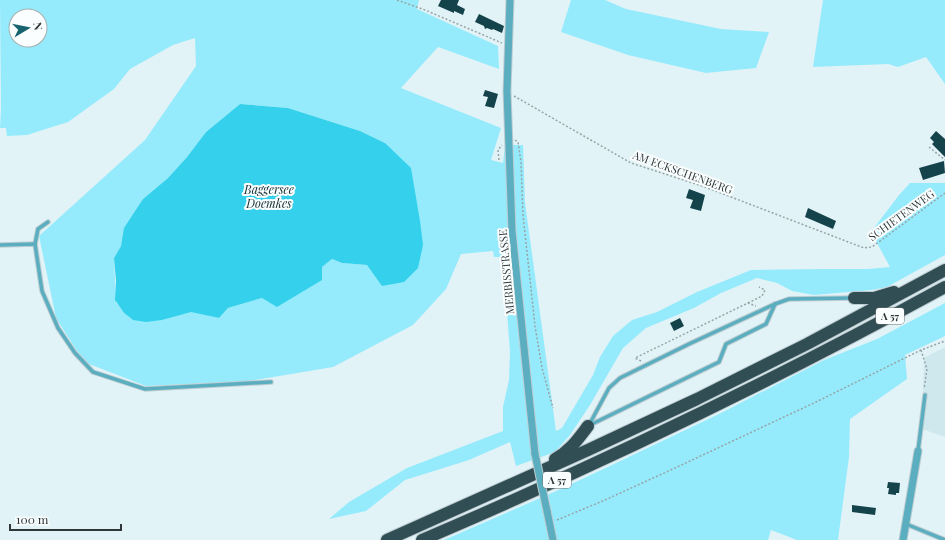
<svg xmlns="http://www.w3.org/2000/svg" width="945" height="540" viewBox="0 0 945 540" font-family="'Playfair Display',serif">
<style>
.built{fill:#cee8ee}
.green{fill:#95ebfc;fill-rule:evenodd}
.water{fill:#35d1ec}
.building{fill:#15434c}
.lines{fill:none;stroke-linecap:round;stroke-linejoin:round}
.service-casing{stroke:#becdd1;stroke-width:5.5}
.minor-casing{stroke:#becdd1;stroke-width:9}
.motorway-casing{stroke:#becdd1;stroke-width:14}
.path{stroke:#97a4a6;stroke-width:1.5;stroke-dasharray:2 2;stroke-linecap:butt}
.service{stroke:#5baebf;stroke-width:3.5}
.minor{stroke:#5baebf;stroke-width:7}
.motorway{stroke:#304e54;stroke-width:12}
.minor-bridge-casing{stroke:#becdd1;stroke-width:9;stroke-linecap:butt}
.minor-bridge{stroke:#5baebf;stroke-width:7}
.labels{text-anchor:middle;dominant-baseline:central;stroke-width:4;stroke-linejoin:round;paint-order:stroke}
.shield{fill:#fafefe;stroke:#6d7373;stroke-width:1}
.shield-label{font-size:10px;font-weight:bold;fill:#303738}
.street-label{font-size:11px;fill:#303738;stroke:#fafefe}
.water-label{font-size:12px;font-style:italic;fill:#162e33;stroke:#fafefe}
</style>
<rect width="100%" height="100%" fill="#e2f3f7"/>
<path class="built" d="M945,347V437L922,429L924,358Z"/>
<g class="green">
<path d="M0,0H419L417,9L498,46L499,69L438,47L401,88L501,128L491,160L503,163L505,145H523L525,202L556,431L562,428L593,375L600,357L613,336L632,320L657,312L697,292L751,270L827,269H868L890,267L871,232L899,195L910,183H945V255L887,287L872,290L814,295L792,291L777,283L757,278L721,293L694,308L646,328L623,348L590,405L570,435L555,452L516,466L510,442L469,460L405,480L366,511L329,519L349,502L407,468L503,431V407L509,380L510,352L507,312L508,299L503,257H494L493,251L461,254L446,289L413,325L333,367L249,381L146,386L89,364L77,351L56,318L39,236L145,140L196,66L195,38L173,45L130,69L114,89L68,122L27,135L7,136L6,128H0L1,108ZM16,16H40V40H16ZM240,104L288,108L360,131L385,143L367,265L342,263L332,259L322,267L262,298L228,308L219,318L191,311L162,320H133L124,313L116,302L114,258L121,246L143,199L168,178L187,157L206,132Z"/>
<path d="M571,0H605L626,9L721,29L769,32L756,68L706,73L628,55L561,32Z"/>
<path d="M823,0H945V84L926,57L898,67L888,64L813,67Z"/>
<path d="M945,303V336L905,355L907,379L850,419L849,457L838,540H797L771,530L768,540H444L563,488L616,463L721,413L824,360L877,339Z"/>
</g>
<path class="water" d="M240,104L288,108L360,131L385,143L411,168L420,221L423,245L418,268L404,282L382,286L367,265L342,263L332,259L322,267V280L277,307L262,298L228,308L219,318L191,312L162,320L146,322L133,320L124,313L115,300L116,281L114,258L121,246L124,228L143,199L168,178L187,157L206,132Z"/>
<g class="building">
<path d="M441,0H459L457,5L465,9L463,15L454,11V13L438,6Z"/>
<path d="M479,14L504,26L502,33L493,29L492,30L487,28L485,29L484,26L475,22Z"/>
<path d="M485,90L498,94L494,108L485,106L488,97L483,96Z"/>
<path d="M936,131L945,139V157L932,144L934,142L930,138Z"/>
<path d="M944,161L945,173L923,180L919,168Z"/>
<path d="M689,189L705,195L701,211L690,208L693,200L686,198Z"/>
<path d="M808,208L836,221L833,229L805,217Z"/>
<path d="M680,318L684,326L674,331L670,323Z"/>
<path d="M888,482L900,483L899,493H896V495L888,494L889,488H887Z"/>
<path d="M852,505L876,508L875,515L852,512Z"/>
</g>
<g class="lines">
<g class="service-casing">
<g id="service">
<path d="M35,244L38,229L48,222"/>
<path d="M0,245L35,244L42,291L58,328L75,353L93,372L145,389L271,382"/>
<path d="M589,425L609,388L620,378L689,344L775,304L789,299L852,298"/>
<path d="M590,425L719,362L726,344L766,324L775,304"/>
<path d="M918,451L925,395"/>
<path d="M906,524L945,540"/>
</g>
</g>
<g class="minor-casing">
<g id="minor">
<path d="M510,0L507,91L512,231L535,454"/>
<path d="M547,511L553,540"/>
<path d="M903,540L918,451"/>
</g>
</g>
<g class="motorway-casing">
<g id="motorway">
<path d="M854,298H874L894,292"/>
<path d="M555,459C570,451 578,439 588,426"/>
<path d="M387,540L588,450L697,399L807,344L945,270"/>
<path d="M422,540C600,464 775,380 945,287"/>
</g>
</g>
<g class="path">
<path d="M397,0L425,10L502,43"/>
<path d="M514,96L631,163L705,187L864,248L872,247L945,193"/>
<path d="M515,140L518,142L521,162L523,215L535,326L542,368L553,408"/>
<path d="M929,147L945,160"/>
<path d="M499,160L498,150L502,145"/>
<path d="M748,303L762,296L765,290L759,287"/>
<path d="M921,350L927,369L924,389"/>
<path d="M641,361L635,358L748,303L756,306"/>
<path d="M557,520L605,500L675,468L816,402L921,350L945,341"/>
</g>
<use href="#service" class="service"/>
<use href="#minor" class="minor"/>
<use href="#motorway" class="motorway"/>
<g class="minor-bridge-casing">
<path id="minor-bridge" d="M535,454L547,511"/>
</g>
<use href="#minor-bridge" class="minor-bridge"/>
</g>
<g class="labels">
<g class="shield">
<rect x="876" y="308" width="28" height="16" rx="3"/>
<rect x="543" y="472" width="28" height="16" rx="3"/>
</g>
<g class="shield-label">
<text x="890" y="316">A 57</text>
<text x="557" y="480">A 57</text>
</g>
<g class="street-label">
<text transform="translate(683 172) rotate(20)">AM ECKSCHENBERG</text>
<text transform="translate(901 215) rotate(-36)">SCHIETENWEG</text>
<text transform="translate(506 272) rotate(-95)">MERBISSTRASSE</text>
</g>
<g class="water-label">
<text x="269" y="189">Baggersee<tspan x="269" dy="14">Doemkes</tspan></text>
</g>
</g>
<g transform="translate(28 28) rotate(80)"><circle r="19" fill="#fafefe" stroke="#a9aeaf"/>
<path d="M0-3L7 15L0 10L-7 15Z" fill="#17626f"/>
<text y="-6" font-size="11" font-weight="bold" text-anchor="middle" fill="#303738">N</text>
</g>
<path d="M10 524v6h111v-6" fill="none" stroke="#303738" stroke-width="2"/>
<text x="16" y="524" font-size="12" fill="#303738" stroke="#fafefe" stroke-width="3" paint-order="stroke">100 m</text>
</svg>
